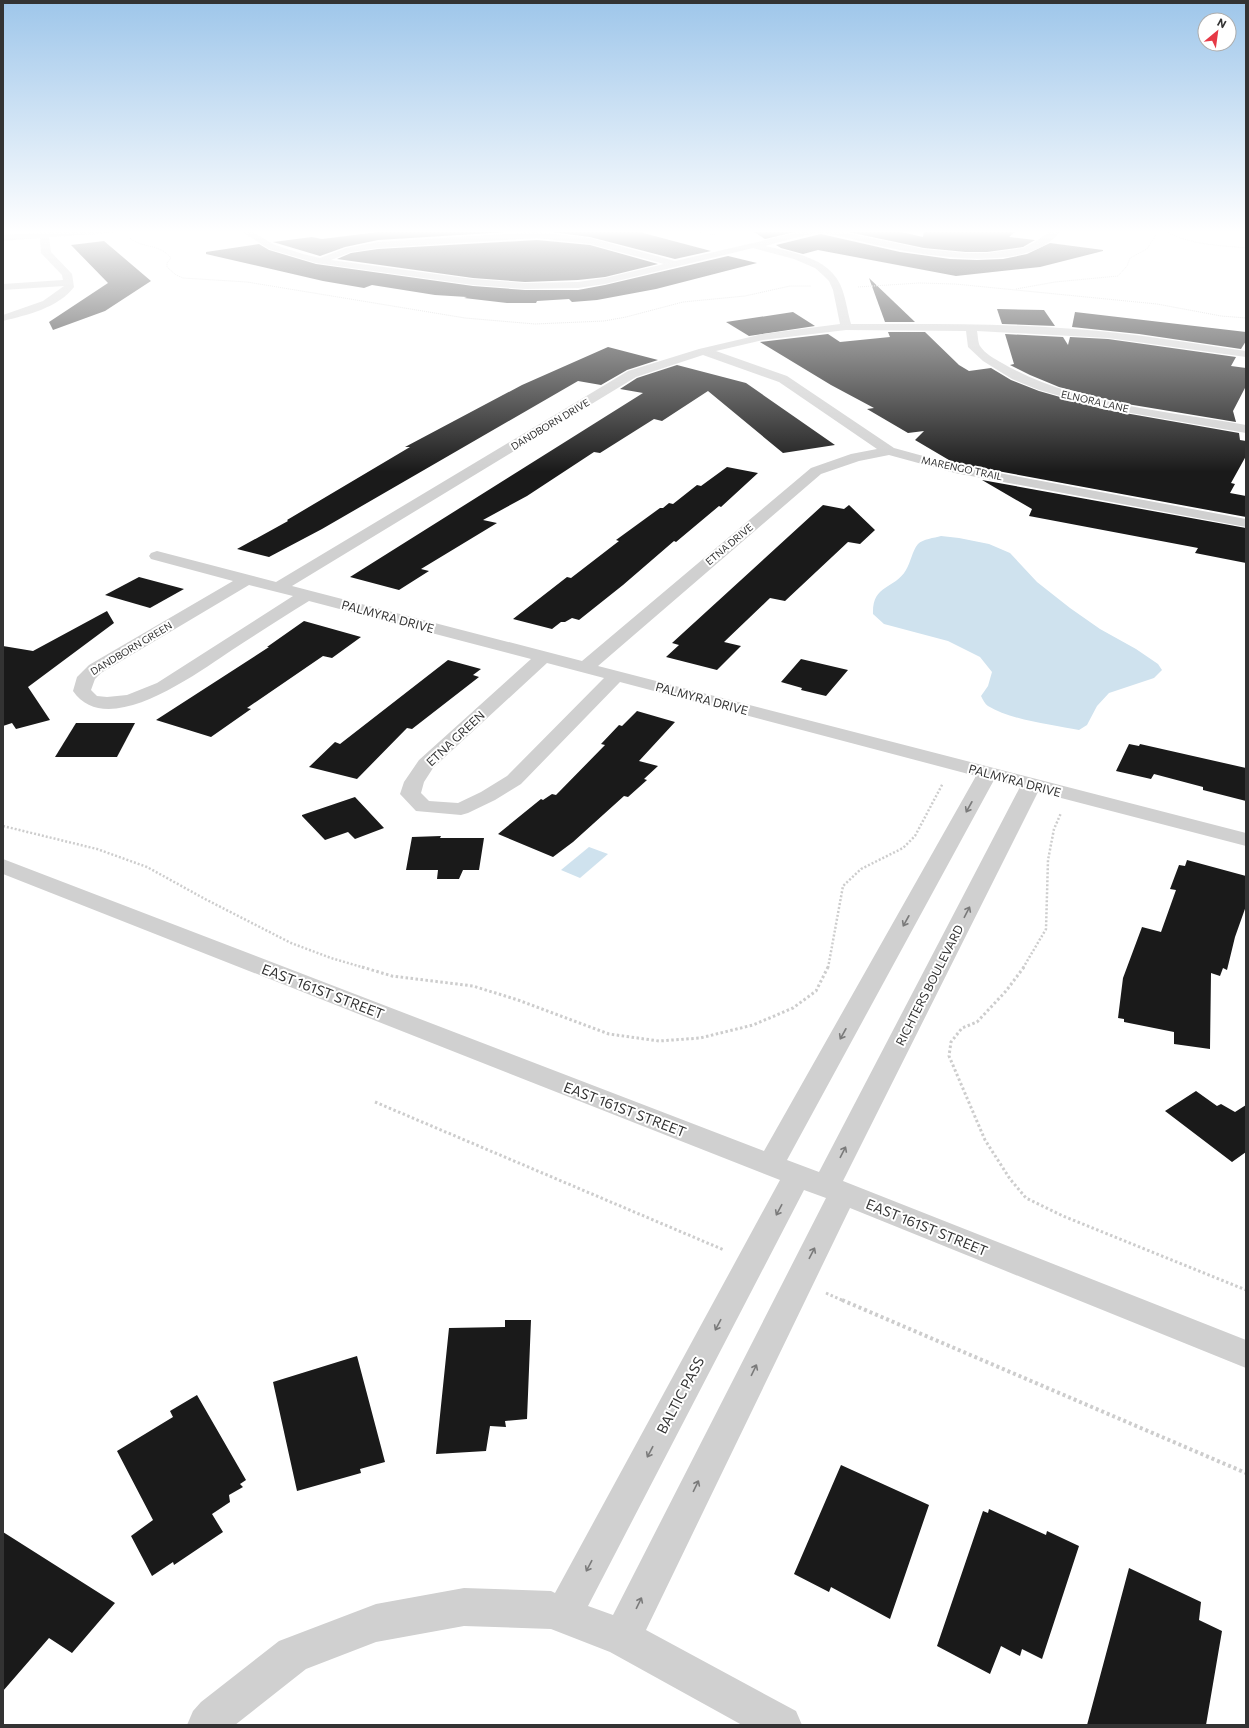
<svg xmlns="http://www.w3.org/2000/svg" width="1249" height="1728" viewBox="0 0 1249 1728" font-family="Commissioner,sans-serif">
<style>
.water{fill:#cfe2ee}
.building{fill:#1a1a1a}
.lines{fill:none;stroke-linecap:round;stroke-linejoin:round}
.path-far3{stroke:#cdcdcd;stroke-width:1;stroke-dasharray:1 1;stroke-linecap:butt}
.path-far2{stroke:#cdcdcd;stroke-width:2.5;stroke-dasharray:2 2;stroke-linecap:butt}
.path-far1{stroke:#cdcdcd;stroke-width:3;stroke-dasharray:2.5 2.5;stroke-linecap:butt}
.path{stroke:#cdcdcd;stroke-width:4;stroke-dasharray:3 3;stroke-linecap:butt}
.minor{fill:#d0d0d0;fill-rule:evenodd}
.oneway{stroke:#7a7a7a}
.labels{text-anchor:middle;dominant-baseline:central;stroke-width:4;stroke-linejoin:round;paint-order:stroke}
.far-street-label{font-size:10px;fill:#333;stroke:#fff}
.street-label{font-size:12px;fill:#333;stroke:#fff}
.near-street-label{font-size:14px;fill:#333;stroke:#fff}
</style>
<rect width="100%" height="100%" fill="#fff"/>
<g class="water">
<path d="M941,536L959,538L989,544L1010,553L1037,582L1070,608L1100,629L1136,649L1158,664L1162,670L1154,678L1109,693L1097,706L1087,725L1079,730C1053,725 1011,720 988,706C985,704 983,700 981,696L988,686L992,672L980,657L948,641L884,624L873,614C872,584 894,590 906,570C911,562 912,551 918,544C923,539 934,538 941,536Z"/>
<path d="M589,847L608,854L580,878L561,870Z"/>
</g>
<g class="building">
<path d="M411,230H632L711,251L675,259L590,237L537,230L378,240L345,247L320,256L273,242L312,237L322,239L379,232Z"/>
<path d="M751,230H803L765,239Z"/>
<path d="M839,230H892L923,237L924,230H1017L1009,237L1035,240L1023,247L987,252H966L924,248Z"/>
<path d="M821,234L900,252L950,259L977,260L1003,259L1027,254L1050,243L1103,250V251L1040,267L956,276L818,250L803,254L781,248L776,245Z"/>
<path d="M537,240L590,245L658,264L605,277L578,280L525,282L473,278L337,259L351,253L378,249Z"/>
<path d="M104,241L151,281L105,311L53,330L49,322L108,283L71,245Z"/>
<path d="M259,244L269,250L316,264L473,286L525,290H578L605,285L728,256L757,263L656,289L597,300L572,302L569,299L537,301L536,303H507L464,298L467,297L435,295L372,285L364,288L323,281L206,254V252Z"/>
<path d="M869,278L915,322H885Z"/>
<path d="M997,309L1044,310L1055,326L1002,324Z"/>
<path d="M793,312L815,326L749,336L726,322Z"/>
<path d="M1075,312L1246,332V341L1241,349L1139,334L1072,327Z"/>
<path d="M888,332H925L959,365L969,371L991,368L1011,380L1039,391L1102,409L1239,433L1240,440L1246,441V456L1231,483L1235,484L1230,493L1246,496V517L954,463L915,440L924,431L908,433L867,409L874,408L831,385L760,342L828,334L840,342L890,337Z"/>
<path d="M1005,334L1063,337L1068,345L1070,337L1108,339L1236,357L1231,366L1246,368V386L1233,411L1236,422L1121,403L1059,387L1030,375L1010,365L1014,364Z"/>
<path d="M608,347L658,360L627,370L601,385L578,381L322,529L269,557L237,549L288,521L287,520L410,447H405L522,385Z"/>
<path d="M677,365L746,383L835,445L783,453L708,391L662,421L654,419L600,453L594,452L527,496L483,520L497,523L421,569L429,571L399,590L350,577L643,393L620,389L637,378Z"/>
<path d="M727,467L758,473L721,507L719,506L676,542L674,541L623,585L579,620L572,618L565,622H561L552,629L513,619L567,577L571,578L619,541L616,540L660,508H663L669,503L673,504L697,485L701,486Z"/>
<path d="M982,480L1246,528V563L1195,553L1198,548L1029,516L1032,509Z"/>
<path d="M823,505L844,509L849,505L875,530L860,544L848,542L785,601L770,598L724,642L741,646L717,670L666,657L679,645L672,643Z"/>
<path d="M139,577L184,589L150,608L105,595Z"/>
<path d="M107,611L114,623L28,687L50,720L16,729L12,723L3,726V646L33,651Z"/>
<path d="M304,621L361,637L332,658L323,656L247,708L251,709L211,737L156,720L269,647H267Z"/>
<path d="M801,659L848,670L826,696L801,690L802,688L781,682Z"/>
<path d="M448,660L481,669L473,675L479,677L412,729L407,728L357,779L309,767L335,742L340,744Z"/>
<path d="M637,711L675,722L639,761L658,766L644,779L647,780L628,797L624,796L573,842L553,857L498,834L541,799L543,800L552,794L556,795L605,745L601,744L619,725L622,726Z"/>
<path d="M76,723H135L117,757H55Z"/>
<path d="M1129,744L1139,746L1140,744L1246,768V801L1203,790V787L1154,774L1151,779L1116,771Z"/>
<path d="M355,797L384,828L355,839L348,832L325,840L302,816V815Z"/>
<path d="M441,836L440,838H484L479,870H463L459,879H437L438,870H406L412,837Z"/>
<path d="M1187,860L1246,876V906L1235,937L1227,970L1223,968L1220,976L1211,973L1210,1049L1174,1044V1032L1124,1022V1019L1118,1018L1123,978L1142,927L1161,932L1176,890L1170,889L1179,865L1185,866Z"/>
<path d="M1196,1091L1217,1106L1221,1104L1235,1112L1246,1105V1152L1232,1162L1165,1111Z"/>
<path d="M505,1320H531L527,1419L505,1421L506,1427L490,1426L486,1451L436,1454L449,1328L505,1327Z"/>
<path d="M357,1356L385,1462L360,1469L361,1473L297,1491L273,1382Z"/>
<path d="M197,1395L246,1480L240,1484L243,1487L229,1495L230,1502L212,1514L223,1532L174,1565L173,1562L152,1576L131,1536L153,1520L117,1451L173,1417L170,1411Z"/>
<path d="M841,1465L929,1505L890,1619L831,1587L829,1592L794,1574Z"/>
<path d="M989,1509L1046,1535L1047,1531L1079,1546L1042,1659L1022,1649L1020,1656L1001,1646L990,1674L937,1646L983,1511L988,1513Z"/>
<path d="M3,1532L115,1603L72,1653L49,1638L3,1691Z"/>
<path d="M1129,1568L1201,1602L1199,1620L1222,1631L1206,1725H1087Z"/>
</g>
<g class="lines">
<g class="path-far3">
<path d="M685,230L716,235"/>
<path d="M1163,230C1189,245 1217,245 1246,248"/>
<path d="M130,238C143,249 159,243 171,258L167,263V267L176,275L183,278L247,282L465,318L535,324L604,321L626,317L683,302L745,296L790,286H811"/>
<path d="M858,287L919,283L955,284L1157,304L1221,316L1246,318"/>
<path d="M1016,289L1055,282L1118,276L1127,266L1130,258L1147,249L1159,230"/>
</g>
<g class="path-far2">
<path d="M3,826L97,849L147,867L205,899L291,943L331,958L365,968"/>
<path d="M828,968L843,886L861,869L903,848L915,836L943,783"/>
<path d="M1023,968L1046,929L1048,860L1054,829L1061,813"/>
</g>
<g class="path-far1">
<path d="M362,967L392,976L473,986L518,1000L609,1034L659,1041L700,1038L753,1025L793,1008L816,991L828,967"/>
<path d="M1024,967L1006,991L977,1022L962,1028L951,1042L949,1056L985,1140L1010,1179L1026,1198L1063,1216L1246,1290"/>
<path d="M375,1102L724,1250"/>
<path d="M826,1293L844,1301"/>
</g>
<path class="path" d="M842,1300L1246,1473"/>
<g class="minor">
<path d="M79,230H118L114,233L49,237L51,252L72,274L74,287C58,308 27,315 3,321V315L43,301L64,286L3,290V284L63,280L62,275L41,253L40,238L3,241V235Z"/>
<path d="M239,230H249L275,245L303,254L320,258L346,248L378,242L537,232L590,238L675,261L809,230H832L924,249L966,253H987L1023,248L1035,242L1052,230H1061C1031,275 926,256 881,246C862,242 841,235 821,233C812,232 777,243 765,246C791,252 827,257 840,284C846,297 847,311 851,324C925,324 1000,323 1075,329C1132,333 1189,343 1246,351V357L1108,338L977,331C978,336 978,343 980,346C985,354 995,359 1002,363C1072,404 1166,411 1246,425V433L1102,408L1039,390L1012,379L983,361L968,347L966,331L846,330L763,340L716,351L787,376L894,448L956,465L1246,519V527L955,473L889,455L859,461L821,474L598,666L1246,833V846L1038,792L843,1181L1246,1340V1368L850,1208L646,1630L796,1711L802,1725H742L610,1652L551,1629L464,1626L376,1642L306,1669L235,1725H187L193,1711L201,1702L279,1641L376,1604L464,1588L551,1591L555,1593L780,1180L3,874V859L764,1151L976,776L620,682L521,784L495,800L468,813L461,815L416,811L400,794L404,782L419,760L531,659L309,601C283,617 257,634 232,650C197,673 107,741 73,691L77,677L89,665L233,581L151,559L149,556L151,553L157,551L276,582L628,371L699,349L763,334L840,324L833,290L829,281L823,275L815,268L794,259L753,248L605,284L578,288L525,289L473,285L316,263L269,249ZM537,238L590,244L664,264L605,278L578,282L525,283L473,279L331,260L351,252L378,248ZM703,355L779,382L877,449L851,454L811,468L582,661L292,586L636,377ZM249,585L293,596L157,683L127,695L107,697L97,696L91,690L95,679L101,673ZM547,663L604,678L507,776L481,792L458,803L429,801L421,793L424,782L433,768ZM994,780L1020,787L819,1172L787,1160ZM804,1190L826,1198L613,1615L588,1606Z"/>
</g>
</g>
<defs><path id="oneway-shaft" d="M-6 0H5M1.5-3L5.5 0L1.5 3" fill="none" stroke-width="1.6" stroke-linecap="round" stroke-linejoin="round"/></defs>
<g class="oneway">
<use href="#oneway-shaft" transform="translate(969 807) rotate(119)"/>
<use href="#oneway-shaft" transform="translate(967 912) rotate(-63)"/>
<use href="#oneway-shaft" transform="translate(906 921) rotate(119)"/>
<use href="#oneway-shaft" transform="translate(843 1034) rotate(119)"/>
<use href="#oneway-shaft" transform="translate(843 1152) rotate(-63)"/>
<use href="#oneway-shaft" transform="translate(779 1210) rotate(118)"/>
<use href="#oneway-shaft" transform="translate(812 1253) rotate(-63)"/>
<use href="#oneway-shaft" transform="translate(718 1325) rotate(118)"/>
<use href="#oneway-shaft" transform="translate(754 1370) rotate(-64)"/>
<use href="#oneway-shaft" transform="translate(650 1452) rotate(118)"/>
<use href="#oneway-shaft" transform="translate(696 1486) rotate(-64)"/>
<use href="#oneway-shaft" transform="translate(589 1566) rotate(118)"/>
<use href="#oneway-shaft" transform="translate(639 1603) rotate(-64)"/>
</g>
<linearGradient id="sky" x2="0" y2="1"><stop stop-color="#9ec6ea"/><stop offset="0.49" stop-color="#fff"/><stop offset="1" stop-color="#fff" stop-opacity="0"/></linearGradient>
<rect width="1249" height="472" fill="url(#sky)"/>
<g class="labels">
<g class="far-street-label">
<text transform="translate(1095 401) rotate(13)">ELNORA LANE</text>
<text transform="translate(550 424) rotate(-31)">DANDBORN DRIVE</text>
<text transform="translate(962 468) rotate(12)">MARENGO TRAIL</text>
<text transform="translate(729 544) rotate(-40)">ETNA DRIVE</text>
<text transform="translate(131 648) rotate(-31)">DANDBORN GREEN</text>
</g>
<g class="street-label">
<text transform="translate(388 616) rotate(15)">PALMYRA DRIVE</text>
<text transform="translate(702 698) rotate(15)">PALMYRA DRIVE</text>
<text transform="translate(455 738) rotate(-43)">ETNA GREEN</text>
<text transform="translate(1015 780) rotate(15)">PALMYRA DRIVE</text>
<text transform="translate(929 985) rotate(-63)">RICHTERS BOULEVARD</text>
</g>
<g class="near-street-label">
<text transform="translate(323 991) rotate(21)">EAST 161ST STREET</text>
<text transform="translate(625 1109) rotate(21)">EAST 161ST STREET</text>
<text transform="translate(927 1227) rotate(22)">EAST 161ST STREET</text>
<text transform="translate(680 1395) rotate(-62)">BALTIC PASS</text>
</g>
</g>
<rect width="1249" height="1728" fill="none" stroke="#333333" stroke-width="8"/>
<g transform="translate(1217 32) rotate(29)"><circle r="19" fill="#ffffff" stroke="#adadad"/>
<path d="M0-3L7 15L0 10L-7 15Z" fill="#e63946"/>
<text y="-6" font-size="11" font-weight="bold" text-anchor="middle" fill="#333333">N</text>
</g>
</svg>
